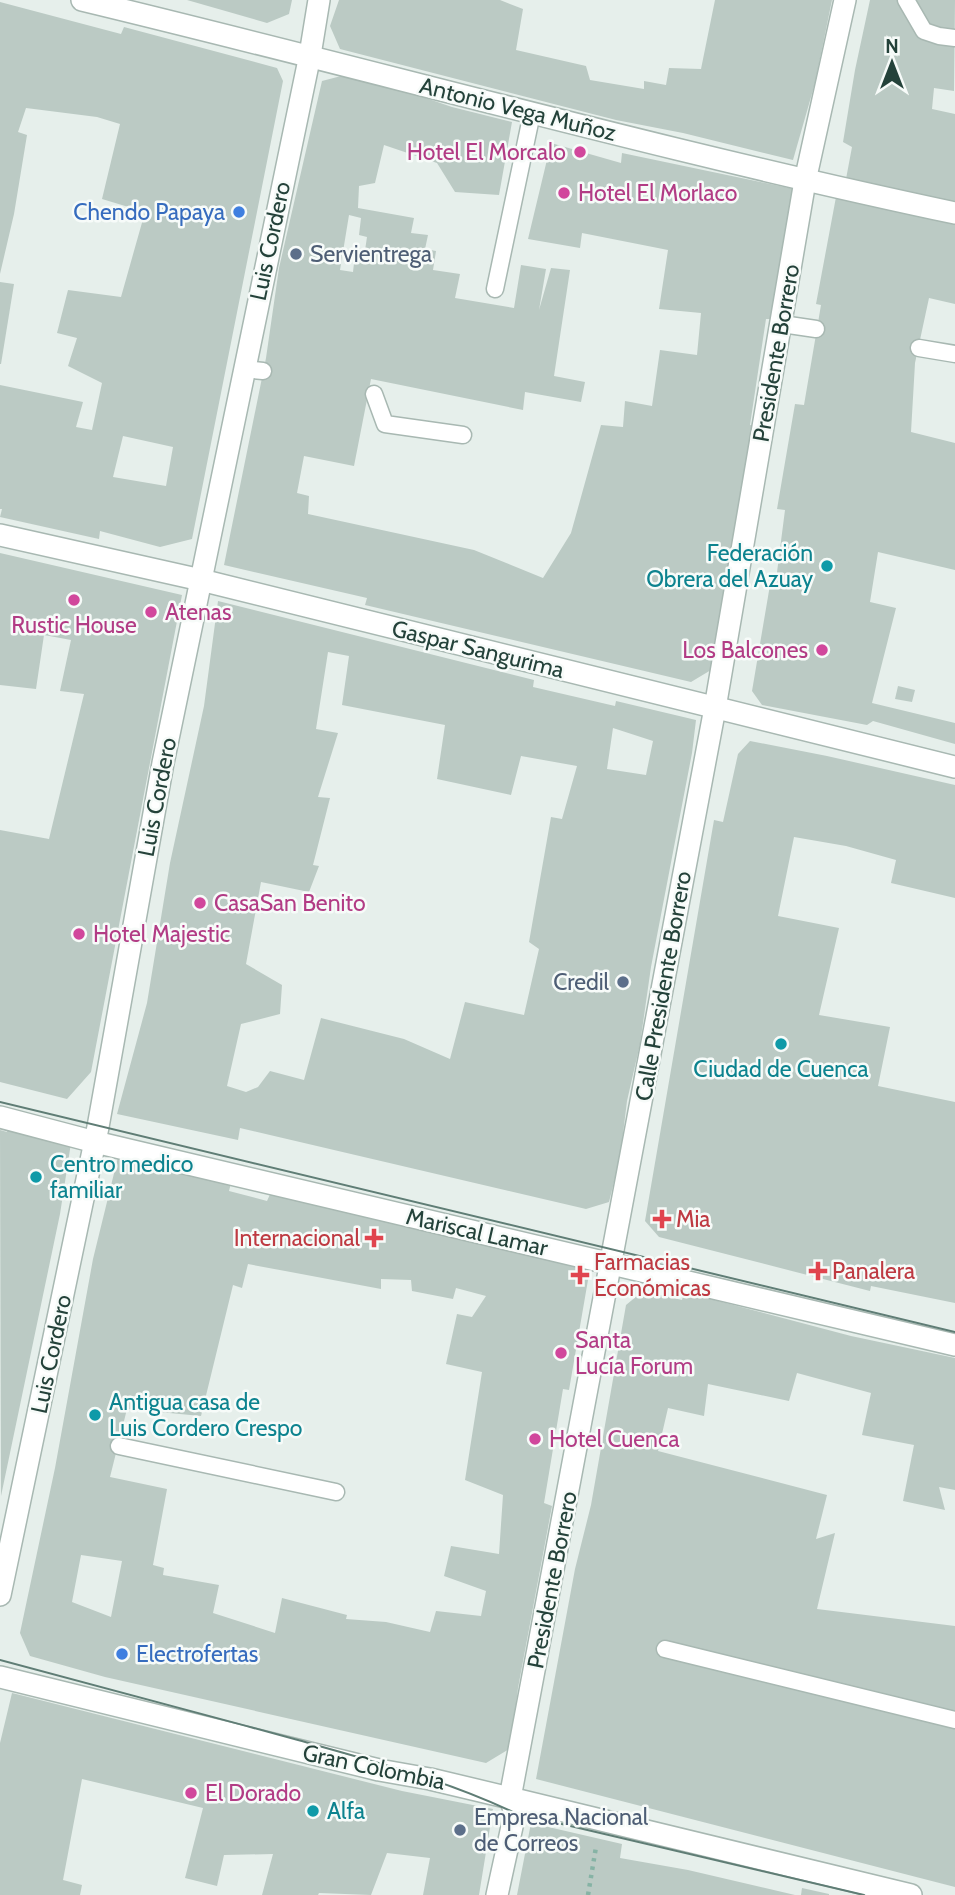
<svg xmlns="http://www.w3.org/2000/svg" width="955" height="1895" viewBox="0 0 955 1895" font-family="Cabin,sans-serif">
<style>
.building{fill:#bbcac4;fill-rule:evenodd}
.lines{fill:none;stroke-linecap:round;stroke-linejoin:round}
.service-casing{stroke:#a8b8b2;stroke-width:19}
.minor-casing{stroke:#a8b8b2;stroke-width:24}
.path{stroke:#86b3a5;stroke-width:4.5;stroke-dasharray:3.5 5;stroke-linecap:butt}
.service{stroke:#fff;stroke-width:16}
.minor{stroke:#fff;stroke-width:21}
.tram{stroke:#5f7d75;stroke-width:2}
.hotel-dot{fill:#d1479c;stroke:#f7fbf9;stroke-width:2.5}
.shop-dot{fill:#3f7fe0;stroke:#f7fbf9;stroke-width:2.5}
.service-dot{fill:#5c6f8a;stroke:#f7fbf9;stroke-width:2.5}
.culture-dot{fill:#0f9aa8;stroke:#f7fbf9;stroke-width:2.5}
.health-dot{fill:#e0444e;stroke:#f7fbf9;stroke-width:2.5}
.labels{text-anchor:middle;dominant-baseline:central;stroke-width:5;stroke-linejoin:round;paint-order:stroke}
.street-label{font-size:23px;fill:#24423a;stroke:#f7fbf9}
.hotel-label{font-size:23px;fill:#b23c85;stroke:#f7fbf9;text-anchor:start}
.shop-label{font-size:23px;fill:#366cbe;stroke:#f7fbf9;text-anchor:end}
.service-label{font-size:23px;fill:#4e5e75;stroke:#f7fbf9;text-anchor:start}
.culture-label{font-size:23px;fill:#0d838f;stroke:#f7fbf9;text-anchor:start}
.health-label{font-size:23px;fill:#be3a42;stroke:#f7fbf9;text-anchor:start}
</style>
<rect width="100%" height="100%" fill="#e6efeb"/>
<g class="building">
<path d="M187,0H292L289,14L267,23Z"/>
<path d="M339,0H500L523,9L516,50L586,66L590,80L644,89V81L666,85L669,68L701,69L715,0H832L815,83L793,160L683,133L616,120L340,49L330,26Z"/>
<path d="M870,0H955L954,91L934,88L932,109L955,114V204L846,179L852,147L843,142L855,70Z"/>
<path d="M0,2L121,34L124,27L277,68L283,81L192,539L160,547L100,531L99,539L0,517L2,509H0V385L83,402L76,427L92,430L102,383L68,366L77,338L57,333L68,290L121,297L145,212L102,199L120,124L97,117L26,108L18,132L27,135L14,214L0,274ZM123,436L173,447L166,486L113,477Z"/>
<path d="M345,75L376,81L452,107L512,122L499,195L455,192L437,163L384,145L375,183L359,186L358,208L414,218L411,233L428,235L425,249L436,251L433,270L460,274L455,298L514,308L521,265L546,269L539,310L551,268L570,270L554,376L585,382L581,402L525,392L523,410L371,379L354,466L304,456L297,493L309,496L308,514L474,550L543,578L571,533L601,425L623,427L625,401L652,406L660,350L697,355L701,313L659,309L668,250L582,233L580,248L528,239L551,143L621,163L622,153L794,189L773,319H766L750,425L755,426L711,670L691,682L365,605L367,598L224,565L266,358L279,268L322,81ZM349,215L361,218L359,235L367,237L364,257L355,255L353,272L340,270Z"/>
<path d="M836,197L955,222V304L929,298L915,363L911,432L955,443V570L878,552L870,602L896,608L872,703L955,723V744L873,721L867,725L762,705L752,691L771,579L776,580L785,510L777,509L795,404L804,405L821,305L816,304Z"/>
<path d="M0,282L14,284L1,364H0Z"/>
<path d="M0,553L182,595L91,1072L67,1099L0,1082V830L49,839L84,694L60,691L71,640L44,635L36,689L0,685Z"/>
<path d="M218,601L534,680L533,687L615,706L616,701L696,720L692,753L651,967L640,1044L627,1101L620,1158L609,1202L586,1209L240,1128L238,1140L117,1114L147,1003L170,863L204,706ZM328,652L349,656L342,705L445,725L437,779L511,795L521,756L577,766L562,819L551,817L529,942L539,949L524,1015L465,1002L450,1059L404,1039L321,1018L304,1080L270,1071L258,1087L246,1092L227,1086L241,1024L280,1014L282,985L246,964L261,882L309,892L319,866L313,865L330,798L318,797L338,733L316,729ZM613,728L653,741L646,775L607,769Z"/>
<path d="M898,686L915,690L912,702L895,699Z"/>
<path d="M750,741L827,756L955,785V898L891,883L896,860L846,846L794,837L778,916L839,928L819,1015L890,1027L878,1086L955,1102V1303L871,1286L870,1291L659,1237L645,1221L714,820L723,822L738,754Z"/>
<path d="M8,1127L71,1143L60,1214L1,1496L0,1130L7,1132Z"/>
<path d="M118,1157L232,1179L229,1191L267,1201L272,1190L585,1265L588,1280L569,1390L563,1389L544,1503L552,1506L518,1688L511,1748L486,1763L105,1677L30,1656L20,1633L55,1468L93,1259ZM248,1264L381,1289V1279L411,1280L412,1291L453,1299L456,1288L486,1296L472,1317L457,1314L446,1364L482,1372L465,1480L503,1495L499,1554L451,1546L444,1576L486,1591L481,1616L436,1611L430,1632L386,1622L346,1619L347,1615L282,1598L275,1633L213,1613L219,1585L163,1575L164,1568L153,1565L167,1489L110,1477L127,1409L201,1416L233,1285L242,1288ZM81,1555L122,1561L111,1617L72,1602Z"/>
<path d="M643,1291L682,1300L684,1292L851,1336L955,1358V1490L939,1487L945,1510L903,1501L914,1445L862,1435L871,1393L797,1373L789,1401L708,1384L704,1416L668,1408L658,1451L827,1495L816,1539L835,1533L817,1609L955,1626V1887L536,1779L575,1569L591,1505L626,1305Z"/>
<path d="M12,1693L402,1791L493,1809L479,1895H423L430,1858L387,1853L371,1895L319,1893L318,1895H262L273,1854L224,1855L217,1886L185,1878L203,1808L82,1779L63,1880L82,1885L80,1895H0V1743Z"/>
<path d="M531,1823L622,1844L620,1858L688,1870L795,1895H517Z"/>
<path d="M802,1888L829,1894V1895H801Z"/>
</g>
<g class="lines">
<g class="service-casing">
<g id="service">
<path d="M906,0L924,31L939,36L955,38"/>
<path d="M495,289L532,113"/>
<path d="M782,324L816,329"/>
<path d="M919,348L955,354"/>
<path d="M243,369L263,371"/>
<path d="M374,394L385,424L463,435"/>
<path d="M119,1446L336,1492"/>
<path d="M665,1649L955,1720"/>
</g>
</g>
<g class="minor-casing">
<g id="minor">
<path d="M82,0C373,70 662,151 955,213"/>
<path d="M0,535L201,580L955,767"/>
<path d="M0,1117L95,1142L955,1345"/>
<path d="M0,1595L98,1127L163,763L310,55L319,0"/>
<path d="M0,1677L379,1770L430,1779L510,1798L911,1895"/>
<path d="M497,1895L515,1813L510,1798L715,708L805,181L845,0"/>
</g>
</g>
<path class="path" d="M588,1895L596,1847"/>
<use href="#service" class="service"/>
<use href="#minor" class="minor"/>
<g class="tram">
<path d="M0,1102L955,1332"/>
<path d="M0,1660C100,1687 199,1713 298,1740C372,1761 446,1780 515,1813L864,1895"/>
</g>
</g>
<g class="hotel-dot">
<circle cx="580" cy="152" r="7"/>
<circle cx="564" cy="193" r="7"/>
<circle cx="74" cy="600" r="7"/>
<circle cx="151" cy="612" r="7"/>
<circle cx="822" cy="650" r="7"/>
<circle cx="200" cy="903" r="7"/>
<circle cx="79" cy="934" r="7"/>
<circle cx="561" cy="1353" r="7"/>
<circle cx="535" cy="1439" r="7"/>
<circle cx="191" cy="1793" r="7"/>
</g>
<g class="shop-dot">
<circle cx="239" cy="212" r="7"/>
<circle cx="122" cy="1654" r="7"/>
</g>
<g class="service-dot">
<circle cx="296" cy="254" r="7"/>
<circle cx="623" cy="982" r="7"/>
<circle cx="460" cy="1830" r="7"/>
</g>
<g class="culture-dot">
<circle cx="827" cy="566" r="7"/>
<circle cx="781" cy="1044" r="7"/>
<circle cx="36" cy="1177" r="7"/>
<circle cx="95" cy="1415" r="7"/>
<circle cx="313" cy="1811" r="7"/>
</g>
<g class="health-dot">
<path d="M658.5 1208.5h7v7h7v7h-7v7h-7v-7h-7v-7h7z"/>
<path d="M370.5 1227.5h7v7h7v7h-7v7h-7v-7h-7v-7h7z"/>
<path d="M814.5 1260.5h7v7h7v7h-7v7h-7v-7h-7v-7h7z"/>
<path d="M576.5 1264.5h7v7h7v7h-7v7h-7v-7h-7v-7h7z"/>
</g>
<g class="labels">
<g class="street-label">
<text transform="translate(518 109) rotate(14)">Antonio Vega Muñoz</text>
<text transform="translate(270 241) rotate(-78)">Luis Cordero</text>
<text transform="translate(776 353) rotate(-80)">Presidente Borrero</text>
<text transform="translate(478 649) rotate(14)">Gaspar Sangurima</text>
<text transform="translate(157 797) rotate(-79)">Luis Cordero</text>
<text transform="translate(663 986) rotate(-80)">Calle Presidente Borrero</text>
<text transform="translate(477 1232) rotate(13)">Mariscal Lamar</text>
<text transform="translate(51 1354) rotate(-78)">Luis Cordero</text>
<text transform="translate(552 1580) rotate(-79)">Presidente Borrero</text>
<text transform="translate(374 1767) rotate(12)">Gran Colombia</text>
</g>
<g class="hotel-label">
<text x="566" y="152" text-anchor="end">Hotel El Morcalo</text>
<text x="578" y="193">Hotel El Morlaco</text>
<text x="165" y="612">Atenas</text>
<text x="74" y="625" text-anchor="middle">Rustic House</text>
<text x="808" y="650" text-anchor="end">Los Balcones</text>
<text x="214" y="903">CasaSan Benito</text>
<text x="93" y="934">Hotel Majestic</text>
<text x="575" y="1340">Santa<tspan x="575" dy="26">Lucía Forum</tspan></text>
<text x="549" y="1439">Hotel Cuenca</text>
<text x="205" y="1793">El Dorado</text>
</g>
<g class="shop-label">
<text x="225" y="212">Chendo Papaya</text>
<text x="136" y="1654" text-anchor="start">Electrofertas</text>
</g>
<g class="service-label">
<text x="310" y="254">Servientrega</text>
<text x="609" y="982" text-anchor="end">Credil</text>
<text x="474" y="1817">Empresa Nacional<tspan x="474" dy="26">de Correos</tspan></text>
</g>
<g class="culture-label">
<text x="813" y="553" text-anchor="end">Federación<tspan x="813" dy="26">Obrera del Azuay</tspan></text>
<text x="781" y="1069" text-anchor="middle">Ciudad de Cuenca</text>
<text x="50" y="1164">Centro medico<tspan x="50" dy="26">familiar</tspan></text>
<text x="109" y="1402">Antigua casa de<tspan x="109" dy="26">Luis Cordero Crespo</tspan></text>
<text x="327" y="1811">Alfa</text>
</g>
<g class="health-label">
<text x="676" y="1219">Mia</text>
<text x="360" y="1238" text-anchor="end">Internacional</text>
<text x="594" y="1262">Farmacias<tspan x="594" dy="26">Económicas</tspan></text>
<text x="832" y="1271">Panalera</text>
</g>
</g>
<g transform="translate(892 63)" stroke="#f7fbf9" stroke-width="5" paint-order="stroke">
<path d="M0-5L12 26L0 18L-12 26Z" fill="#24423a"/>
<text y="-10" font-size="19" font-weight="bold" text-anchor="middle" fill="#24423a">N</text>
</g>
</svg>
